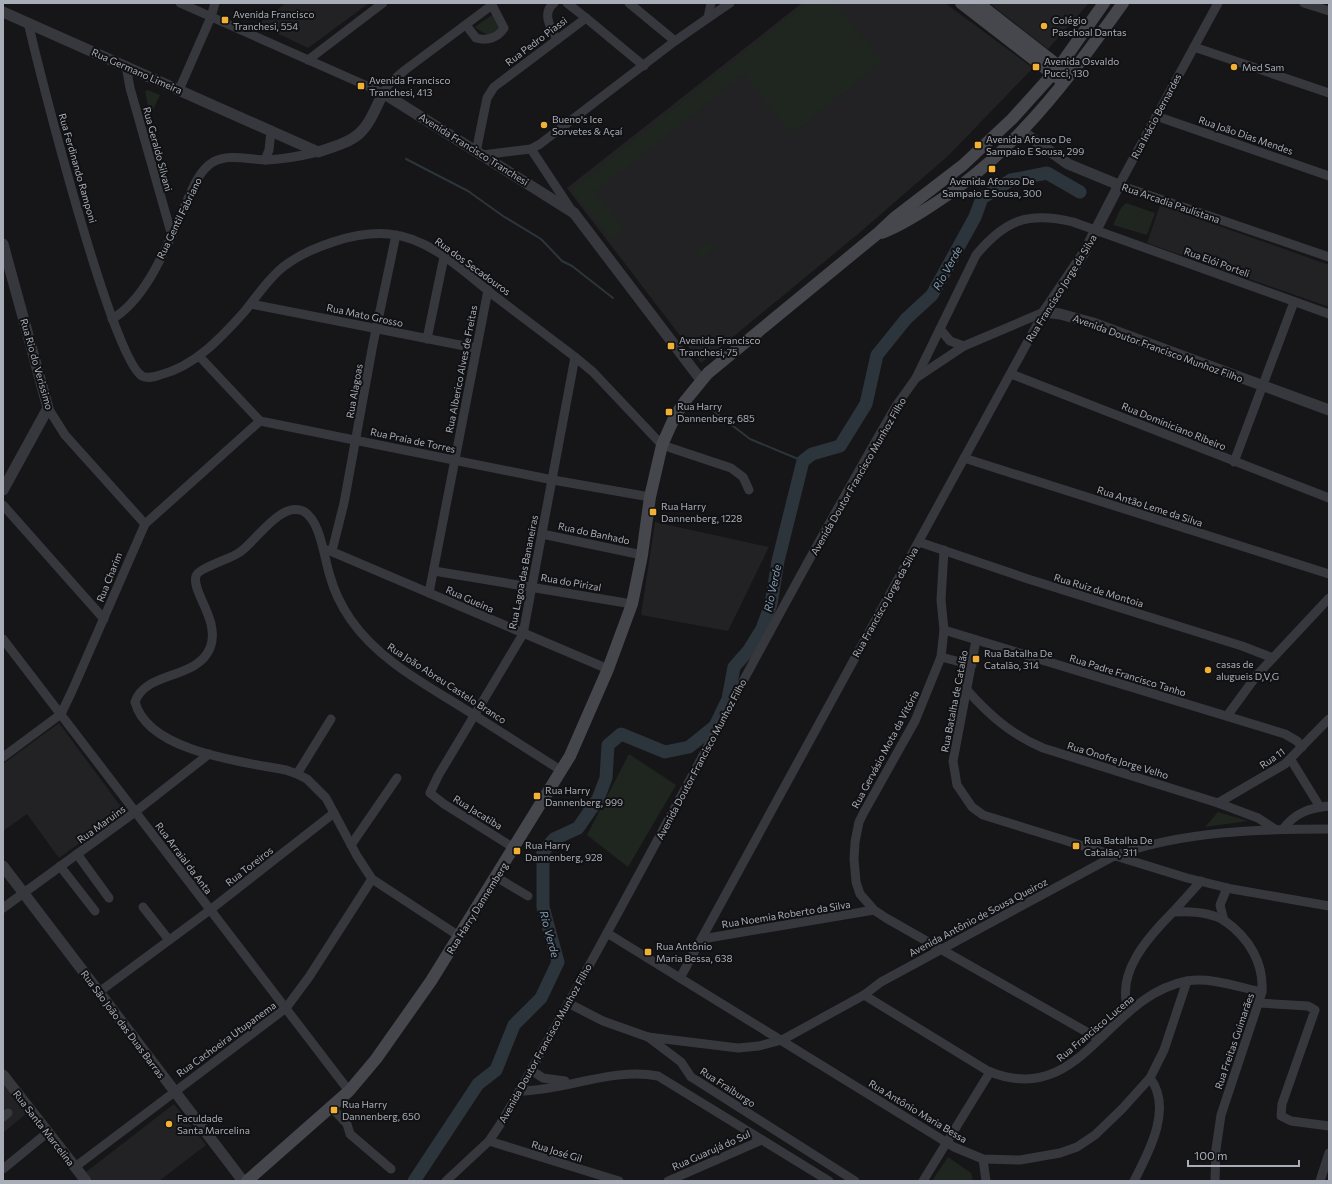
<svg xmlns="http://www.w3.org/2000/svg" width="1332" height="1184" viewBox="0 0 1332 1184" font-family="Commissioner,sans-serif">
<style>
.built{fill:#222225}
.green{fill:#1e261f}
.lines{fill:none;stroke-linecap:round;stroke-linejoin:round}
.stream{stroke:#2c353c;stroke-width:2}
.river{stroke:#2c353c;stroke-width:13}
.minor{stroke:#37383d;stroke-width:9}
.tertiary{stroke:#37383d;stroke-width:11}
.secondary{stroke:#45474d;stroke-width:12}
.poi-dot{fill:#f2b134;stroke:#111113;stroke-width:1.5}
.labels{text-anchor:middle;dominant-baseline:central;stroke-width:4;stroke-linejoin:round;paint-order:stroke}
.poi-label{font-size:10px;fill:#a8adb8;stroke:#111113;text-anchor:start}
.street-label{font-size:10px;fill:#a8adb8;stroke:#111113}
.water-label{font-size:11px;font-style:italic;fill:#7f9bb3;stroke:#111113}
</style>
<rect width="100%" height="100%" fill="#161618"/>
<g class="built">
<path d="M286,3H369L308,48L258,24Z"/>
<path d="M802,3H945L1033,68L948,156L858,234L701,363L567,188Z"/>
<path d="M989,3H1089L1048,49Z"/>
<path d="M1160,205L1329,265V307L1147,243Z"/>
<path d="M655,522L769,547L728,631L641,615Z"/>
<path d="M59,723L124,811L59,858L27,814L3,831V764Z"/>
<path d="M3,1080L28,1112L3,1133Z"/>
<path d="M174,1104L206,1145L159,1181H93L86,1172Z"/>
</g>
<g class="green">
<path d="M807,3H835L882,62L792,134L744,74L595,192L625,230L612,240L571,190Z"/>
<path d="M492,15L499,27C493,39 483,34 475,27Z"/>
<path d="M148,90L160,95L150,116L145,91Z"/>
<path d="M1126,203L1155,213L1147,235L1113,225L1121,208Z"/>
<path d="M708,240L715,248L701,259L695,250Z"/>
<path d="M629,754L676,785L628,867L587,835Z"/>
<path d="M1218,812L1248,821L1205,827Z"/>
<path d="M948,1157L971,1173L973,1181H932Z"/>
</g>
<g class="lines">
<g class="stream">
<path d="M406,159L468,191L503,216L541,239L562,261L572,266L613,298"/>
<path d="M703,403L750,439L803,461"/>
</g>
<path class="river" d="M414,1181L478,1084L496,1070L514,1025L541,998L558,962L543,907V852L554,839L578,828L598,799L606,778L608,745L621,734L665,752L689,747L715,726L728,699L734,667L749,650L762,629L771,604L778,561L803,461L812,454L840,446L866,404L877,355L906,319L932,295L975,217L982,198L1011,180L1047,173L1080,192"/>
<g class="minor">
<path d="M180,3L383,93L389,84L405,70L492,5L490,3"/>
<path d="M554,3C541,13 551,28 557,40"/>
<path d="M567,3L586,18"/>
<path d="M629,3L675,41"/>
<path d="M1218,3L1119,185L1329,257"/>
<path d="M1304,3L1329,11"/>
<path d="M708,18L730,3"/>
<path d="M28,22C39,71 112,359 142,376C148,379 154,377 160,375C195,366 221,338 245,311C257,296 268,279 283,267C309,247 356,231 389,234C431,238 464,272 496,297C522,317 549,337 575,357L593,372L662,445L731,468L743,477L749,490"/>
<path d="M466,25L476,38C487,41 498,38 504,28L492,5"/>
<path d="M1194,47L1329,93"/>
<path d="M308,60L383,3"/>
<path d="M126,66L130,88L172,236"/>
<path d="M179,90L211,17L215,3"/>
<path d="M1156,116L1329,176"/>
<path d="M531,149L572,211"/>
<path d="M476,152L487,98L494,87L586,18L644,66"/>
<path d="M482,155L531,149L540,144L675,41L708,18L711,3"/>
<path d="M265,160L269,150L271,131"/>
<path d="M251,304L475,348"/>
<path d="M112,319C147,299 168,243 184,208C191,192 198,171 213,162C229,153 250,160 267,160C284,159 301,156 318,152"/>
<path d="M940,329L950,341L964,346"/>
<path d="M427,339L444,257"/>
<path d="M199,356L260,421L553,480L650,497"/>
<path d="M1011,374L1329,498"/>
<path d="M916,378L976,255C1005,220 1028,211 1073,222L1329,314"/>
<path d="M48,408L65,435L145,524"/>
<path d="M964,458L1329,574"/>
<path d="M1234,462L1294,302"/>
<path d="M3,505L104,619"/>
<path d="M542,534L642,555"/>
<path d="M919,542L1028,579L1242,646L1273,658"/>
<path d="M328,550L608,669"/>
<path d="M944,550L941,600L944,630L941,657L915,721L864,812L859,822L855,842L854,859L856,882L860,894L874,910L886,918L1099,1039"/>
<path d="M332,551L344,503L373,344L396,235"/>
<path d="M434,571L632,604"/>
<path d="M429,593L488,290"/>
<path d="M944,630L1285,734L1297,741L1302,747"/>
<path d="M3,639L349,1091"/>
<path d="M976,640L953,761L957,785L972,807L983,815L1187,878L1232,889L1329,906"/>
<path d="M941,657L972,665"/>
<path d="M967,690C989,715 1012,735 1043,748L1218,803L1258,818L1275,829"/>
<path d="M1227,716L1257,675L1329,598"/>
<path d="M3,757L61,714L72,691L145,524L260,421"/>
<path d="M1291,760L1320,807"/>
<path d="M297,774L331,719"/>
<path d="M1218,803L1285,764L1329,719"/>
<path d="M1283,829C1295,813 1309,808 1329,806"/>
<path d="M351,845L397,778"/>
<path d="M514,848L444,804L430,793L438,776L523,634L575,357"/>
<path d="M77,854L109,898"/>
<path d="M60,866L95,911"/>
<path d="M496,877L528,896"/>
<path d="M143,907L169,940"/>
<path d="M3,908L135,812L209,754"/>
<path d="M1173,912L1201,881"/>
<path d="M1224,921L1220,905L1227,888"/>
<path d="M607,933L954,1147L983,1159L1020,1160L1060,1153L1077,1147L1095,1135L1122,1109L1150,1078L1164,1050L1187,981"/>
<path d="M459,936L372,879L357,856L326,798L307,779L297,774L286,770C244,762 148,752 135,702C145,671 197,680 210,648C221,621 191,592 196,576C198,568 231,559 240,552C256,541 281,501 303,511C321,520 324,559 330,576C334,591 342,607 351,620C378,659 423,683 463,708C496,729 529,750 562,771"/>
<path d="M702,939L874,910"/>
<path d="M680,978L1044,312"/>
<path d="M99,992L210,910L334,813"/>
<path d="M864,995L988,1071C1081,1110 1106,996 1187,981C1211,977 1238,987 1262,992"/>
<path d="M568,1003L603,1021L648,1037L681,1062L691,1077L696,1080L855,1181"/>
<path d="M1259,1003L1308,1006L1315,1010L1282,1104L1281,1116L1291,1121L1329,1126"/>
<path d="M1129,1011C1114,974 1149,936 1173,912C1189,911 1211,912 1225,921C1249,938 1264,963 1262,992L1221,1115L1216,1149L1215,1181"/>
<path d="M648,1037L738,1048L759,1046L782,1040L864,995L881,982L1114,856C1182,831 1258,829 1329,829"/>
<path d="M531,1070L543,1078L565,1081"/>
<path d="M519,1091C564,1091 613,1067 658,1076L829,1181"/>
<path d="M331,1107L347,1124L350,1134L391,1169"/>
<path d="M3,1117L8,1113"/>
<path d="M489,1141L619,1181"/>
<path d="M983,1159L986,1181"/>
<path d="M75,1167L286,1008L309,977L372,879"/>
<path d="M3,1169L47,1133"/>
<path d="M446,1181L489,1141L501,1123C637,887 759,642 896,406L916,378L964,346L1044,312"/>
<path d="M668,1181L762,1140"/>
<path d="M923,1181L990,1072"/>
<path d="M1134,1181C1149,1152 1173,1108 1150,1078"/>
<path d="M1320,1181L1329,1153"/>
</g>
<g class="tertiary">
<path d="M3,12L318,152C363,138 364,134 383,93L574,213L701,380"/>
<path d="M1023,132L1068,164L1119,185L1084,253L1044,312"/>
<path d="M3,244L48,408L3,490"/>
<path d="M1044,312L1060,314L1093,323L1329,410"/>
<path d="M3,866L243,1181"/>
<path d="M3,1075L86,1181"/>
</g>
<g class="secondary">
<path d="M961,3L1059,79"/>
<path d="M978,3L1065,71"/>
<path d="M881,233C899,227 915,216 931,206C1014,154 1067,81 1123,3"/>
<path d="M247,1181L349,1091L376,1059L431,981L570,756L608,669L632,604L642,555L650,497L662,445L675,416L685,401L708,373L877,234L894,218L963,165L1012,119L1059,67L1104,3"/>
</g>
</g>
<g class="poi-dot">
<rect x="221" y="16" width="8" height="8" rx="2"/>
<circle cx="1044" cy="26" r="4"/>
<rect x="1032" y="63" width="8" height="8" rx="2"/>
<circle cx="1234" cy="67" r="4"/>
<rect x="357" y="82" width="8" height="8" rx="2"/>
<circle cx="544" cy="125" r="4"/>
<rect x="974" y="141" width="8" height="8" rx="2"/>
<rect x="988" y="165" width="8" height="8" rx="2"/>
<rect x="667" y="342" width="8" height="8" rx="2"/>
<rect x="665" y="408" width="8" height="8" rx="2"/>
<rect x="649" y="508" width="8" height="8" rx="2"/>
<rect x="972" y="655" width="8" height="8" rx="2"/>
<circle cx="1208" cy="670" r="4"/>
<rect x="533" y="792" width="8" height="8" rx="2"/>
<rect x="1072" y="842" width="8" height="8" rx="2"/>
<rect x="513" y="847" width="8" height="8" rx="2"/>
<rect x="644" y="948" width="8" height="8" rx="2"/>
<rect x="330" y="1106" width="8" height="8" rx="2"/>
<circle cx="169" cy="1124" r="4"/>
</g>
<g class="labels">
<g class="poi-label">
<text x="233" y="14">Avenida Francisco<tspan x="233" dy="12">Tranchesi, 554</tspan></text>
<text x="1052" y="20">Colégio<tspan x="1052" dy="12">Paschoal Dantas</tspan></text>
<text x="1044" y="61">Avenida Osvaldo<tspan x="1044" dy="12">Pucci, 130</tspan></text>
<text x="1242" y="67">Med Sam</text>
<text x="369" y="80">Avenida Francisco<tspan x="369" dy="12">Tranchesi, 413</tspan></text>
<text x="552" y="119">Bueno's Ice<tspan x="552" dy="12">Sorvetes &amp; Açaí</tspan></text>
<text x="986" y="139">Avenida Afonso De<tspan x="986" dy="12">Sampaio E Sousa, 299</tspan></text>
<text x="992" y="181" text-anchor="middle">Avenida Afonso De<tspan x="992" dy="12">Sampaio E Sousa, 300</tspan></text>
<text x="679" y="340">Avenida Francisco<tspan x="679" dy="12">Tranchesi, 75</tspan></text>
<text x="677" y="406">Rua Harry<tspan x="677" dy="12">Dannenberg, 685</tspan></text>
<text x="661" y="506">Rua Harry<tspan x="661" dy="12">Dannenberg, 1228</tspan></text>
<text x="984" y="653">Rua Batalha De<tspan x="984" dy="12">Catalão, 314</tspan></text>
<text x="1216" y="664">casas de<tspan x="1216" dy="12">alugueis D,V,G</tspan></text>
<text x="545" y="790">Rua Harry<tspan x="545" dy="12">Dannenberg, 999</tspan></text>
<text x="1084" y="840">Rua Batalha De<tspan x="1084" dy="12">Catalão, 311</tspan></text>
<text x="525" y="845">Rua Harry<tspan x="525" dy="12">Dannenberg, 928</tspan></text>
<text x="656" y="946">Rua Antônio<tspan x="656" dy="12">Maria Bessa, 638</tspan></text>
<text x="342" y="1104">Rua Harry<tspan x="342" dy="12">Dannenberg, 650</tspan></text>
<text x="177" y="1118">Faculdade<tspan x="177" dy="12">Santa Marcelina</tspan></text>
</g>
<g class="street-label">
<text transform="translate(536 41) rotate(-37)">Rua Pedro Piassi</text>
<text transform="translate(137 71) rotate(24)">Rua Germano Limeira</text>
<text transform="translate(1156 116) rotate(-62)">Rua Inácio Bernardes</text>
<text transform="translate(1246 135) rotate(19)">Rua João Dias Mendes</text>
<text transform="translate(158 149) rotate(75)">Rua Geraldo Silvani</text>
<text transform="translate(474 149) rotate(32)">Avenida Francisco Tranchesi</text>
<text transform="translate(78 168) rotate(74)">Rua Ferdinando Ramponi</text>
<text transform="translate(1171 203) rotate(19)">Rua Arcadia Paulistana</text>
<text transform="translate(179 218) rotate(-64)">Rua Gentil Fabriano</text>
<text transform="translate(1217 262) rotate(20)">Rua Elói Porteli</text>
<text transform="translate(473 266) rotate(36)">Rua dos Secadouros</text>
<text transform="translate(1061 288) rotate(-58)">Rua Francisco Jorge da Silva</text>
<text transform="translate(365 315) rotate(12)">Rua Mato Grosso</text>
<text transform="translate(1158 348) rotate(20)">Avenida Doutor Francisco Munhoz Filho</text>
<text transform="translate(37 364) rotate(74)">Rua Rio do Verissimo</text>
<text transform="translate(461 369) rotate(-79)">Rua Alberico Alves de Freitas</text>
<text transform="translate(354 391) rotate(-80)">Rua Alagoas</text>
<text transform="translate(1174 426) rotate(22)">Rua Dominiciano Ribeiro</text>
<text transform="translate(413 440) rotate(12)">Rua Praia de Torres</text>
<text transform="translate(858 476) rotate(-60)">Avenida Doutor Francisco Munhoz Filho</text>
<text transform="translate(1150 506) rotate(18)">Rua Antão Leme da Silva</text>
<text transform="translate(594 533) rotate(12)">Rua do Banhado</text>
<text transform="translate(523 572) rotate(-79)">Rua Lagoa das Bananeiras</text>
<text transform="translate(109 577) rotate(-68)">Rua Charim</text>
<text transform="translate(571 582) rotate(10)">Rua do Pirizal</text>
<text transform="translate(1099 590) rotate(17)">Rua Ruiz de Montoia</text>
<text transform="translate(470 599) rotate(24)">Rua Gueina</text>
<text transform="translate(885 602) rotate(-61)">Rua Francisco Jorge da Silva</text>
<text transform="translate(1128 675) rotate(17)">Rua Padre Francisco Tanho</text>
<text transform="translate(447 683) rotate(33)">Rua João Abreu Castelo Branco</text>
<text transform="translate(954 701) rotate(-79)">Rua Batalha de Catalão</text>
<text transform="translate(885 749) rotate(-62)">Rua Gervásio Mota da Vitória</text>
<text transform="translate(1272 758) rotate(-35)">Rua 11</text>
<text transform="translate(701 759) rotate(-62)">Avenida Doutor Francisco Munhoz Filho</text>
<text transform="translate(1118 760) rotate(17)">Rua Onofre Jorge Velho</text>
<text transform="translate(478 812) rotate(32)">Rua Jacatiba</text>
<text transform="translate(101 824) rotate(-36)">Rua Maruins</text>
<text transform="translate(184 858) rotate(53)">Rua Arraial da Anta</text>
<text transform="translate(249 866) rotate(-38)">Rua Toreiros</text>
<text transform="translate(477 908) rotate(-58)">Rua Harry Dannemberg</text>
<text transform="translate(786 914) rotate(-9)">Rua Noemia Roberto da Silva</text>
<text transform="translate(978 917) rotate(-28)">Avenida Antônio de Sousa Queiroz</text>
<text transform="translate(123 1024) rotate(53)">Rua São João das Duas Barras</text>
<text transform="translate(1095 1028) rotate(-40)">Rua Francisco Lucena</text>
<text transform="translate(226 1039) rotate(-36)">Rua Cachoeira Utupanema</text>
<text transform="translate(1234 1041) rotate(-71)">Rua Freitas Guimarães</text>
<text transform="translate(545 1043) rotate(-61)">Avenida Doutor Francisco Munhoz Filho</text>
<text transform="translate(728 1087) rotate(33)">Rua Fraiburgo</text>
<text transform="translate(918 1111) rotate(31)">Rua Antônio Maria Bessa</text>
<text transform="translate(44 1128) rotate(52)">Rua Santa Marcelina</text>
<text transform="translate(711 1150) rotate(-24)">Rua Guarujá do Sul</text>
<text transform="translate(557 1151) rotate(17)">Rua José Gil</text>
</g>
<g class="water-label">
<text transform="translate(947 268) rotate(-61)">Rio Verde</text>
<text transform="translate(772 588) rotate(-78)">Rio Verde</text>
<text transform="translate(550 934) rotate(75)">Rio Verde</text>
</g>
</g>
<rect width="1332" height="1184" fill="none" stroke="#a8adb8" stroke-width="8"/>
<path d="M1188 1160v6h111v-6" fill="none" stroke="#a8adb8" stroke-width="2"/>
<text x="1194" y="1160" font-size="12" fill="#a8adb8" stroke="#111113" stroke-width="3" paint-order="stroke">100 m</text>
</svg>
